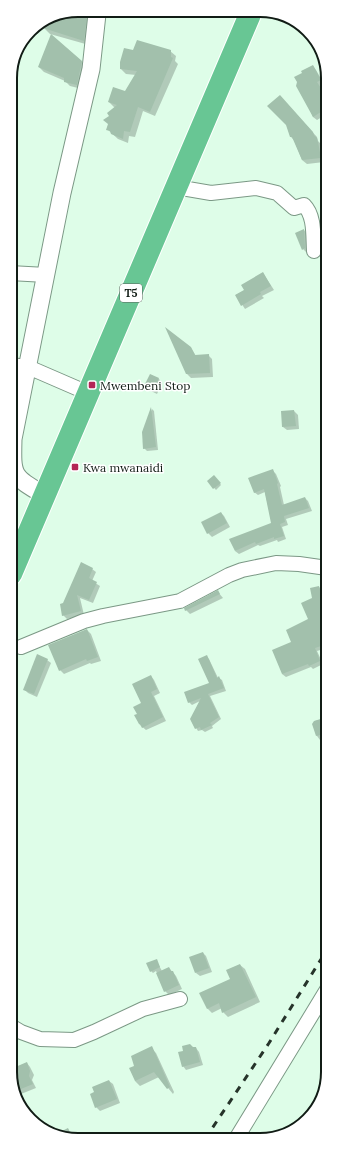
<svg xmlns="http://www.w3.org/2000/svg" width="338" height="1150" viewBox="0 0 338 1150" font-family="Lora,serif">
<style>
.shadow{fill:#0003}
.building{fill:#a2c0ac}
.lines{fill:none;stroke-linecap:round;stroke-linejoin:round}
.minor-casing{stroke:#7b9885;stroke-width:16}
.tertiary-casing{stroke:#7b9885;stroke-width:19}
.trunk-casing{stroke:#fff;stroke-width:24}
.minor{stroke:#fff;stroke-width:14}
.tertiary{stroke:#fff;stroke-width:17}
.trunk{stroke:#68c694;stroke-width:22}
.rail{stroke:#26332a;stroke-width:3;stroke-dasharray:7 7;stroke-linecap:butt}
.poi-dot{fill:#b42556;stroke:#fff;stroke-width:1.5}
.labels{text-anchor:middle;dominant-baseline:central;stroke-width:3;stroke-linejoin:round;paint-order:stroke}
.shield{fill:#fff;stroke:#58605b;stroke-width:1}
.shield-label{font-size:11px;font-weight:bold;fill:#111c15}
.poi-label{font-size:12px;fill:#111c15;stroke:#fff;text-anchor:start}
.rim{fill:none;stroke:#111c15;stroke-width:2}
</style>
<rect width="100%" height="100%" fill="#defde8"/>
<g class="shadow">
<path d="M52,15H79L86,17L92,23L89,45L50,34L44,28Z"/>
<path d="M133,51H170L176,56L175,61L178,64L155,116L143,111L135,137L129,136L128,143L118,139L107,129L111,117L115,108L109,102L126,92L136,75L126,74L121,69Z"/>
<path d="M81,61L86,66L82,89L70,86L65,81L44,72L39,67Z"/>
<path d="M313,66L316,70L324,84L320,86L327,97V114L317,120L313,117L298,82Z"/>
<path d="M284,101L317,137L318,141L321,144L324,162L307,164L302,160L294,140L291,137Z"/>
<path d="M304,230L307,234L309,252L307,253L303,249Z"/>
<path d="M263,273L274,290L262,296L264,298L245,309L236,295L245,290Z"/>
<path d="M191,348L196,356L208,355L212,359L213,377L191,378L187,374Z"/>
<path d="M151,375L159,379L162,383L157,394L149,390L145,386Z"/>
<path d="M152,409L154,411L158,450L147,451L144,448L143,432Z"/>
<path d="M294,411L298,415L299,429L287,430L283,427Z"/>
<path d="M272,470L276,474L281,486L280,487L284,505L305,498L308,501L312,511L286,519L288,525L282,527L286,539L278,542L277,540L260,546L258,545L239,554L235,551L272,524L265,492L258,495L254,492Z"/>
<path d="M214,476L221,485L216,490L208,481Z"/>
<path d="M221,513L224,516L230,527L212,537L208,533Z"/>
<path d="M92,569L96,572L92,581L100,586L93,603L80,598L84,615L67,619L63,615L64,604Z"/>
<path d="M319,587L322,590L325,602L327,601V648L317,651L323,664L313,669L311,667L286,677L282,674L293,642L309,619L313,598Z"/>
<path d="M218,592L223,598L190,614L186,610Z"/>
<path d="M87,630L91,634L101,661L91,664L90,663L64,674L60,670Z"/>
<path d="M206,656L209,659L218,678H219L222,680L226,691L210,696L221,719L212,726L213,728L205,732L202,730L198,731L191,719L200,701L192,705L189,702L210,683Z"/>
<path d="M47,660L51,663L37,697L28,693L24,689Z"/>
<path d="M151,676L154,680L160,693L154,696L166,721L146,730L139,724L138,714Z"/>
<path d="M327,718V738L320,740L317,736L314,725L315,721Z"/>
<path d="M203,953L206,956L212,972L200,976L196,973Z"/>
<path d="M156,960L162,971L169,968L176,976L182,989L169,995L165,991L156,971L153,973L151,971Z"/>
<path d="M240,965L245,969L260,1002L228,1017L223,1012L222,1008L212,1013L207,1008L231,979Z"/>
<path d="M151,1048L156,1053L174,1092L173,1094L159,1077L140,1086L135,1081V1067Z"/>
<path d="M192,1048H196L199,1052L203,1065L186,1070L183,1066Z"/>
<path d="M27,1063L30,1067L34,1075L32,1080L36,1088L21,1094L17,1091L14,1082Z"/>
<path d="M109,1081L113,1084L120,1103L100,1111L96,1107Z"/>
<path d="M313,1114L311,1117L306,1120L305,1119Z"/>
<path d="M68,1129L74,1139H64L57,1135Z"/>
</g>
<g class="building">
<path d="M52,15H79L87,16L84,41L43,28V21Z"/>
<path d="M51,34L82,61L77,85L64,82V78L38,67Z"/>
<path d="M137,40L171,50V57L173,58L150,112L138,107L130,132L124,131L123,139L111,134L110,131L106,130L108,124L103,120L109,116L107,113L117,105L108,102L113,87L125,91L137,71L120,69V62L124,48L133,50Z"/>
<path d="M313,65L321,80L317,82L327,98V108L313,117L296,86L297,82L294,77L302,73L301,71Z"/>
<path d="M280,95L313,132L314,135L317,138L319,147L321,158L302,160L292,137H290L286,125L267,106Z"/>
<path d="M304,229L305,248L302,250L295,233Z"/>
<path d="M263,272L271,286L260,292L261,294L241,306L235,295L244,290L241,285Z"/>
<path d="M165,327L191,347L195,355L209,354L210,373L186,374Z"/>
<path d="M150,374L159,378L153,391L144,386Z"/>
<path d="M151,407L156,447L143,449L142,432Z"/>
<path d="M294,410L296,426L282,427L281,411Z"/>
<path d="M273,469L278,483L277,484L282,505L305,497L309,508L284,516L285,522L280,524L284,536L274,539V537L256,544L255,542L235,551L229,539L271,523L264,489L254,493L248,478Z"/>
<path d="M214,475L221,483L213,489L207,481Z"/>
<path d="M221,512L227,523L207,534L201,522Z"/>
<path d="M81,562L93,568L89,578L97,582L89,600L77,595L81,611L62,616L60,604L63,603Z"/>
<path d="M319,586L324,604L323,605L327,617V644L315,648L320,661L309,666L308,664L282,674L272,650L291,642L286,630L308,619L301,603L312,598L310,588Z"/>
<path d="M218,590L220,594L185,611L184,608Z"/>
<path d="M87,629L98,657L87,661L86,659L59,671L48,645Z"/>
<path d="M37,654L48,659L34,694L23,690Z"/>
<path d="M207,655L217,678L219,676L224,688L208,694L219,717L210,723L212,725L201,730L200,727L195,729L190,719L201,698L188,703L184,692L209,683L198,659Z"/>
<path d="M151,675L157,689L151,692L163,717L142,728L140,724H139L134,715L137,714L133,707L141,703L132,684Z"/>
<path d="M327,717V733L316,736L312,724L314,721Z"/>
<path d="M203,952L209,968L195,973L189,957Z"/>
<path d="M157,959L160,967L150,972L146,963Z"/>
<path d="M240,964L256,997L222,1013L219,1003L207,1009L199,993L230,979L226,970Z"/>
<path d="M169,967L171,971H173L179,985L164,992L156,973Z"/>
<path d="M190,1044L193,1047H196L200,1062L182,1067L178,1052L183,1051L182,1046Z"/>
<path d="M152,1046L170,1087L167,1089L154,1072L135,1081L129,1068L134,1066L131,1056Z"/>
<path d="M27,1062L30,1071L29,1076L33,1084L16,1091L13,1083L12,1073L13,1068Z"/>
<path d="M109,1080L117,1099L95,1108L90,1094L94,1092L92,1087Z"/>
<path d="M68,1128L73,1139H64L56,1134Z"/>
</g>
<g class="lines">
<g class="minor-casing">
<g id="minor">
<path d="M176,187L211,193L256,188L277,193L294,208L304,205C315,216 313,236 314,251"/>
<path d="M10,273L46,275"/>
<path d="M10,365L28,367L88,393"/>
<path d="M21,647L84,621L103,616L180,601L229,575L242,570L276,563L299,564L327,568"/>
<path d="M11,1026L21,1032L40,1039L74,1040L94,1032L143,1009L180,999"/>
<path d="M236,1139L328,988"/>
</g>
</g>
<g class="tertiary-casing">
<path id="tertiary" d="M44,495C12,476 12,476 13,439L62,193L91,69L97,14"/>
</g>
<g class="trunk-casing">
<path id="trunk" d="M11,574L251,12"/>
</g>
<use href="#minor" class="minor"/>
<use href="#tertiary" class="tertiary"/>
<use href="#trunk" class="trunk"/>
<path class="rail" d="M205,1139L269,1043L328,948"/>
</g>
<g class="poi-dot">
<rect x="88" y="381" width="8" height="8" rx="2"/>
<rect x="71" y="463" width="8" height="8" rx="2"/>
</g>
<g class="labels">
<rect class="shield" x="120" y="284" width="22" height="18" rx="3"/>
<g class="shield-label">
<text x="131" y="293">T5</text>
</g>
<g class="poi-label">
<text x="100" y="385">Mwembeni Stop</text>
<text x="83" y="467">Kwa mwanaidi</text>
</g>
</g>
<path d="M0 0H338V1150H0ZM78 17H260A61 61 0 0 1 321 78V1072A61 61 0 0 1 260 1133H78A61 61 0 0 1 17 1072V78A61 61 0 0 1 78 17Z" fill="#fff" fill-rule="evenodd"/>
<path class="rim" d="M78 17H260A61 61 0 0 1 321 78V1072A61 61 0 0 1 260 1133H78A61 61 0 0 1 17 1072V78A61 61 0 0 1 78 17Z"/>
</svg>
